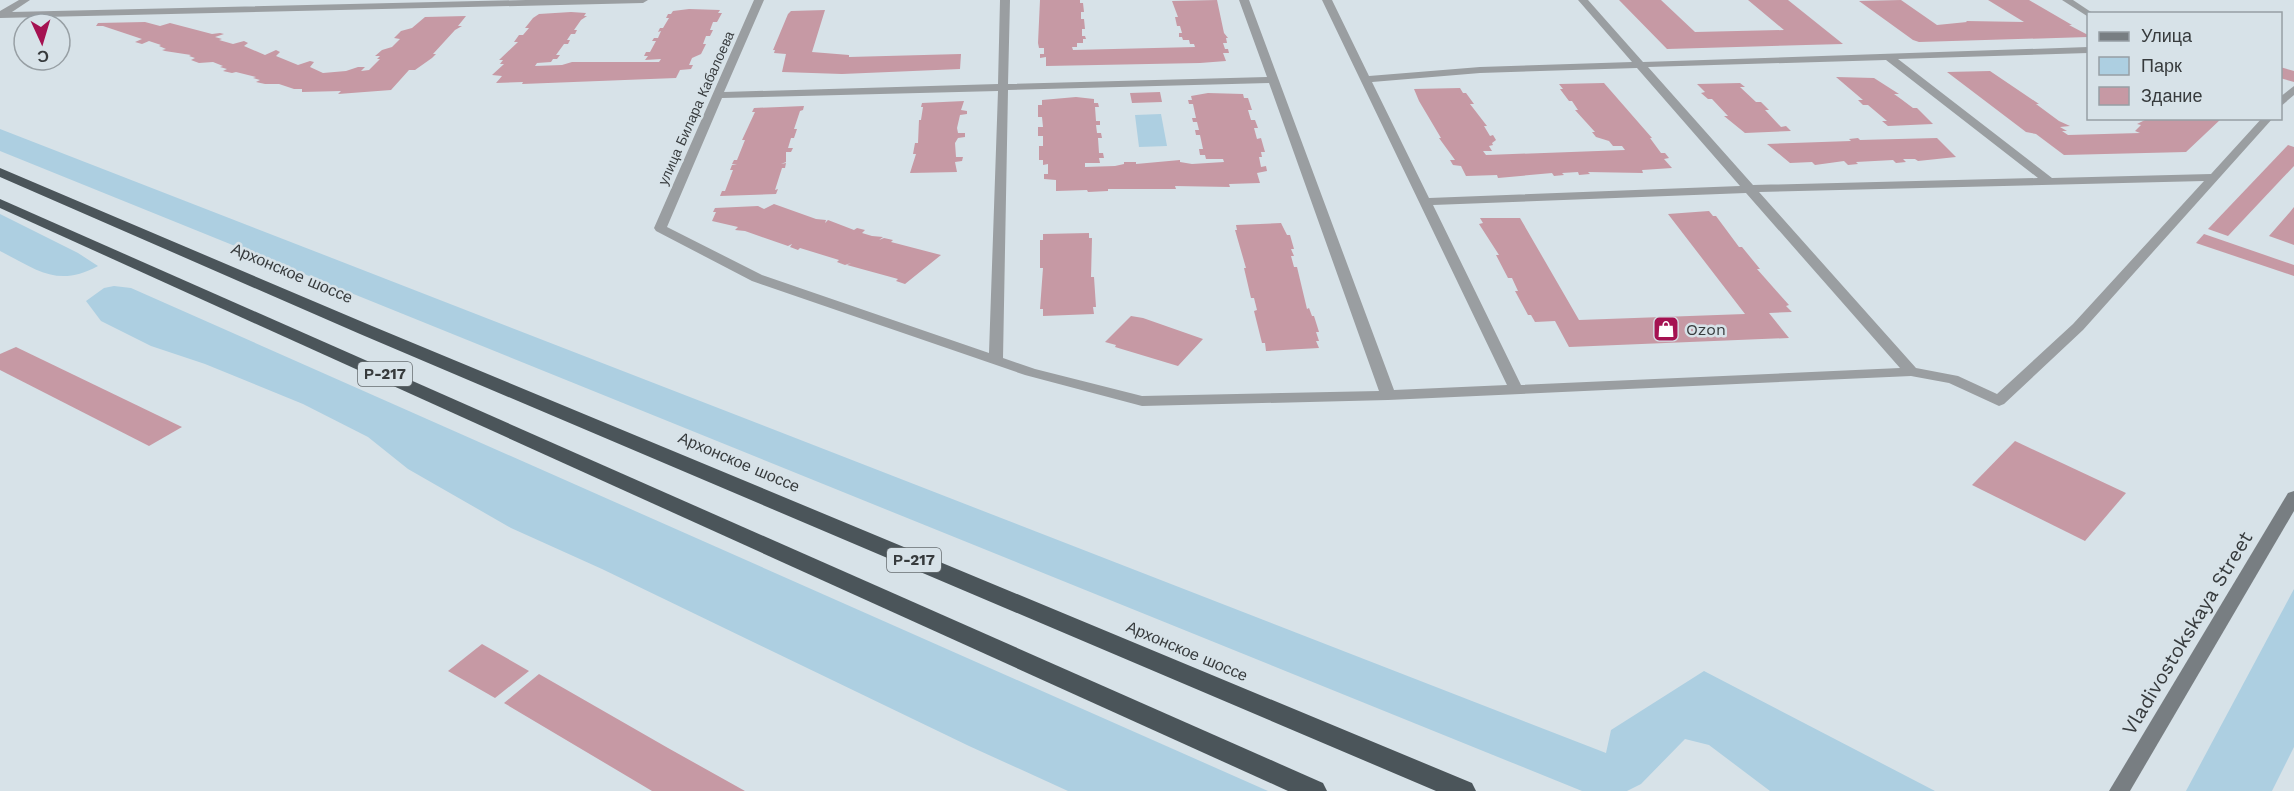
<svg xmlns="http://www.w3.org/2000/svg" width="2294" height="791" viewBox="0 0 2294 791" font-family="'Work Sans',sans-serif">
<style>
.green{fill:#adcfe1}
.building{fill:#c699a4}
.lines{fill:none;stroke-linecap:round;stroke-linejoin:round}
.street{fill:#9a9ea1;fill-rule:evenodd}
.secondary{fill:#787e82;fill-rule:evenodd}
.highway{fill:#4b555a;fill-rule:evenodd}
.labels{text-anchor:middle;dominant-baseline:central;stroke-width:5;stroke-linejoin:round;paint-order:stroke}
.far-street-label{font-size:14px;fill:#373b3d;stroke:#d7e2e8}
.shield{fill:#d7e2e8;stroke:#676d70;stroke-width:1.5}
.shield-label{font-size:15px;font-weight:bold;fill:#373b3d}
.street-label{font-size:16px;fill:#373b3d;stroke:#d7e2e8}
.poi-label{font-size:16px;fill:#373b3d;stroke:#d7e2e8;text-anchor:start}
.near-street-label{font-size:20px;fill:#373b3d;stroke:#d7e2e8}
</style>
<rect width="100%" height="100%" fill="#d7e2e8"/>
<g class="green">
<path d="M1161,114L1167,146L1139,147L1135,115Z"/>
<path d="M0,129L1606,753L1611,730L1704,671L1935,791H1770L1709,745L1685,739L1641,784L1627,791H1582L0,151Z"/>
<path d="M0,214L78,253L98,266C58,288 37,270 0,251Z"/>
<path d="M114,286L131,288L1268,791H1068L969,746L602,569L511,528L408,469L368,437L303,404L205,364L151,346L101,321L86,301L104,288Z"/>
<path d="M2294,589V747L2272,791H2186Z"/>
</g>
<g class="building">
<path d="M1040,0H1080V3H1083L1084,12H1081V19H1084L1085,29H1082V36H1085L1086,39H1083V43H1077V47H1072L1073,50L1195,47L1194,44H1190L1189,40H1183L1182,37H1179V33H1182L1180,26H1177L1175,17H1178L1172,1L1217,0L1224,33L1228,38H1226L1227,43H1223L1225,49H1228L1229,53H1223L1226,61L1200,63L1046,66V57L1040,58V54H1044V48H1039L1038,43Z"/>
<path d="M1619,0H1661L1695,32L1784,30L1748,0H1788L1843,44L1667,49Z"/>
<path d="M1901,0L1937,25L1967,22L1966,21L2024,22L1988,0H2029L2072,25H2069L2088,35V37L1919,42L1913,40L1859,1Z"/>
<path d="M689,9L720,10L718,13H722L717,22H713L710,30H713L710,36H706L703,44H706L701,54L692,58L689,65H693L691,69L680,70L676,78L522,84L523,82L496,83L502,76L492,75L504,64H500L503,60H499L518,42H514L519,35H523L529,28H525L533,18L539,14L571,12L586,13L584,16H587L581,20L574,30H577L575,34H571L567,40H570L568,44H564L556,55H560L557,59H553L551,62L537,63L535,66L562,65L572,62H659L661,59L645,60L648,56H644L646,52H650L656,41H652L654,38H658L661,31L658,32L660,28H663L669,18H666L668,14H671L673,11Z"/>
<path d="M825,10L812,52L849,55V57L961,54L960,69L842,74L782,72L786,54L774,53L775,50H773L788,14L791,11Z"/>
<path d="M466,16L458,26H462L455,30L433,54H436L432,58L415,70H409L391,90L338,94L341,91L302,92V89H294L279,84H265L256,82L260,80L253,78L256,77L236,72L232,73L223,71L227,69L220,67L223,66L213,62L199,63L191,60L195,58L189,56L191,55L165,51L162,50L166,49L159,46L161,45L149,41L142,44L135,42L142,39L103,26H96L98,23L145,22L160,26L170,23L212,34L220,33L224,34L215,37L222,39L219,40L233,44L244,41L248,43L244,46L265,55L276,50L280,52L276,56L298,65L310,61L314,62L310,67L323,73L346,71L358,67H365L361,71L369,70L380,59H377L380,56H375L382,50L392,47L400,39L394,38L401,31L412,28L425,17Z"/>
<path d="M2280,67L2294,71V82L2280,78Z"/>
<path d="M1990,71L2039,104H2036L2059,121L2070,126L2060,127L2067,131H2062L2068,135L2140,133L2135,131L2141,125L2137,124L2149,118H2222L2186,152L2064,155L2036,134L2026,132L1947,72Z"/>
<path d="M1836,77L1874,78L1899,94H1894L1901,99L1913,108H1917L1933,124L1888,126L1882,121H1887L1868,105H1863L1858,100H1863Z"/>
<path d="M1604,83L1652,138H1650L1661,153H1665L1669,158L1664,159L1672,168L1642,170L1643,173L1588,172L1590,174L1579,175L1578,172L1562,173L1564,175L1554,176L1552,173L1498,178L1497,175L1466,176L1461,166L1453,165L1450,160H1455L1439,138H1441L1419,101L1414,89L1460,88L1463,93H1466L1474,104H1470L1487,126H1484L1490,136L1493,135L1496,140L1492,143L1493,145L1489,146L1492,151H1483L1486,155L1625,150L1622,146H1613L1609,141L1596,137L1592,132H1595L1575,110H1578L1572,101H1569L1560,89H1563L1559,84Z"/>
<path d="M1740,83L1745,87H1740L1756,102H1761L1769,110H1765L1781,127L1786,126L1791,131L1745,133L1724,116H1728L1712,99H1708L1701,93L1705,92L1697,84Z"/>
<path d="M1160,92L1162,102L1132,103L1130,93Z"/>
<path d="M1208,93L1243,94L1244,98H1248L1252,110H1248L1251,120H1255L1258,128H1254L1257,139L1261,138L1265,152H1261L1262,157H1259L1261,167L1266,166L1267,171L1257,173L1260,183L1229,184L1230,187L1175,186L1176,189H1108V191L1088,192L1087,190L1056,191V180L1044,179V174H1048V164L1043,165V160H1039V146H1043V136H1038V127H1043L1042,117H1038V105H1042V100L1076,97L1094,99V103H1098L1099,107H1095L1096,121H1100V125H1096L1097,133H1101L1102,138H1098L1099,153H1103L1104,158H1099L1100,163H1085V167L1115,166L1124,164V162H1136V164L1180,160V162L1192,164L1224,162L1223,159H1206L1205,155H1200L1199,149H1203L1200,135H1196L1195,130H1199L1197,122H1193L1192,118H1196L1193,104H1189L1188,100H1192L1191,96Z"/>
<path d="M964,101L961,110L967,111V114L960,115L957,128L958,133H965V137L958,138L955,143L956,157H963L962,161L955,162L957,172L910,173L916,154H913L915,143H918L919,120H921L923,107H921L922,103Z"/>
<path d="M804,106L803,110L800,111L794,129H797L794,138H791L788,148H793L791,152H786V162L781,164L786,163L785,168H782L775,190L778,189L776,194L720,196L722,191H725L733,170H730L732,165H737L732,164L734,160H737L745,140H742L755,112H752L754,108Z"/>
<path d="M1858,138L1860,140L1937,138L1956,157L1918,161L1915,159H1903L1906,162L1896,163L1893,160L1856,162L1858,164L1848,165L1844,161L1815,165L1812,162L1790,163L1767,144L1851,141L1849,139Z"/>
<path d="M2288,145L2294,147V166L2228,236L2208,229Z"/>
<path d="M774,204L816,219L826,220L825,223L828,220L854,230L857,228L865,230L862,233L872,236L883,237L879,240L884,238L893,240L891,242L941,255L905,284L896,281L898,279L847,265L851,263L845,265L837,262L839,260L800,248L798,250L790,247L792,244L788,246L745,231L735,230L738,227L712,221L716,212H713L715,208L758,206L764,209Z"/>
<path d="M2294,207V245L2269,236L2290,212Z"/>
<path d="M1709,211L1713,216H1716L1739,247H1742L1760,269H1757L1789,305L1786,306L1792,312L1769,313L1789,338L1569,347L1555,321L1535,322L1531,315H1528L1515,291H1518L1512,278H1508L1496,255H1499L1479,224L1483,223L1480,218H1520L1579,320L1745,314L1668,214Z"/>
<path d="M1281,223L1287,235H1290L1294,249H1291L1294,256H1291L1294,267H1297L1307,309L1309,308L1312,316H1314L1319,332H1316L1319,341H1316L1319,348L1266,351L1265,343H1262L1254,311L1257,310L1254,298H1251L1244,268H1246L1235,230H1237L1236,225Z"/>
<path d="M1089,233V238H1092L1091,277H1094L1096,307H1093L1094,314L1043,316V309H1040L1043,268H1040V240H1043V234Z"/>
<path d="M2204,234L2294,265V276L2196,243Z"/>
<path d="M1131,316L1143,318L1203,339L1178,366L1115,347L1116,345L1105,342Z"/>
<path d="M16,347L182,427L149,446L0,370V354Z"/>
<path d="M2015,441L2126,493L2085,541L1972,485Z"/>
<path d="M482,644L529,671L495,698L448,671Z"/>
<path d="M539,674L668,748L745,791H652L504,703Z"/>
</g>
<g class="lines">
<g class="street">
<path d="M19,0H30L12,12L526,0H648L643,3L0,18V11Z"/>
<path d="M754,0H764L724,92L998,84L1000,0H1010L1008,84L1267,77L1239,0H1249L1394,390L1507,385L1322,0H1332L1369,76L1480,67L1632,62L1578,0H1588L1643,62L2088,47V53L1898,59L2052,178L2211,174L2262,118H2273L2083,330L2004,404L1999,406L1949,383L1911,376L1388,400L1142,406L1025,375L752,281L656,231L654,228ZM1886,60L2038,178L1753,185L1648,67ZM1637,68L1740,186L1429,198L1372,82L1480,73ZM1269,83L1379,391L1142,396L1035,369L1003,358L1008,90ZM998,91L989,353L762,275L667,227L722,98ZM2204,181L2073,324L1997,394L1958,376L1916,368L1759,192ZM1746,193L1900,368L1521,385L1433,205Z"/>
<path d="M2062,0H2073L2094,14L2087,16Z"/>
<path d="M2294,86V95L2280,107V97Z"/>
</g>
<path class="secondary" d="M2294,491V511L2130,791H2109L2288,493Z"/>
<g class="highway">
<path d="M0,168L372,326L1472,783L1476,791H1436L360,334L0,177Z"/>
<path d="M0,199L1323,783L1327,791H1288L0,208Z"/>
</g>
</g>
<defs>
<g id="shop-square" transform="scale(1.35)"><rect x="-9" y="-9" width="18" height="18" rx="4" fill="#a51251" stroke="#d7e2e8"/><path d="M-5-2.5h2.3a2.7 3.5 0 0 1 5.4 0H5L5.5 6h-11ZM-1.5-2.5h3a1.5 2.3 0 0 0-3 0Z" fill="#fff"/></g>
</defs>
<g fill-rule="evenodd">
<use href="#shop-square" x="1666" y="329"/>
</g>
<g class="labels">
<g class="far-street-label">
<text transform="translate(696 108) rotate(-66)">улица Билара Кабалоева</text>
</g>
<g class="shield">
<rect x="358" y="362" width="54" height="24" rx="4.5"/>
<rect x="887" y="548" width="54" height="24" rx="4.5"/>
</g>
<g class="shield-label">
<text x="385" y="374">Р-217</text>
<text x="914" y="560">Р-217</text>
</g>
<g class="street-label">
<text transform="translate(292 273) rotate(23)">Архонское шоссе</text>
<text transform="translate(739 462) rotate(23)">Архонское шоссе</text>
<text transform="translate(1187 651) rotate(23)">Архонское шоссе</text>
</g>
<g class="poi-label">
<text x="1686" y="329">Ozon</text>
</g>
<g class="near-street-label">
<text transform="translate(2187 633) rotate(-59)">Vladivostokskaya Street</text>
</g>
</g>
<rect x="2087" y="12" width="195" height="108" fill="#d7e2e8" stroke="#979fa4" stroke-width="1.5"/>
<rect x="2099" y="32" width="30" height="9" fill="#787e82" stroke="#979fa4" stroke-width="1.5"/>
<text x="2141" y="42" font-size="18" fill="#373b3d">Улица</text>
<rect x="2099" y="57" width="30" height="18" fill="#adcfe1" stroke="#979fa4" stroke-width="1.5"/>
<text x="2141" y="72" font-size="18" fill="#373b3d">Парк</text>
<rect x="2099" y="87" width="30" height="18" fill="#c699a4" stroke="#979fa4" stroke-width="1.5"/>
<text x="2141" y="102" font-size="18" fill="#373b3d">Здание</text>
<g transform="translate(42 42) rotate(176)"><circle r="28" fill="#d7e2e8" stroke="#979fa4" stroke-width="1.5"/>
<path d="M0-4.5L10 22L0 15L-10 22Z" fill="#a51251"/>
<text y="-9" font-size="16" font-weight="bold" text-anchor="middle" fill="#373b3d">С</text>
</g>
</svg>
